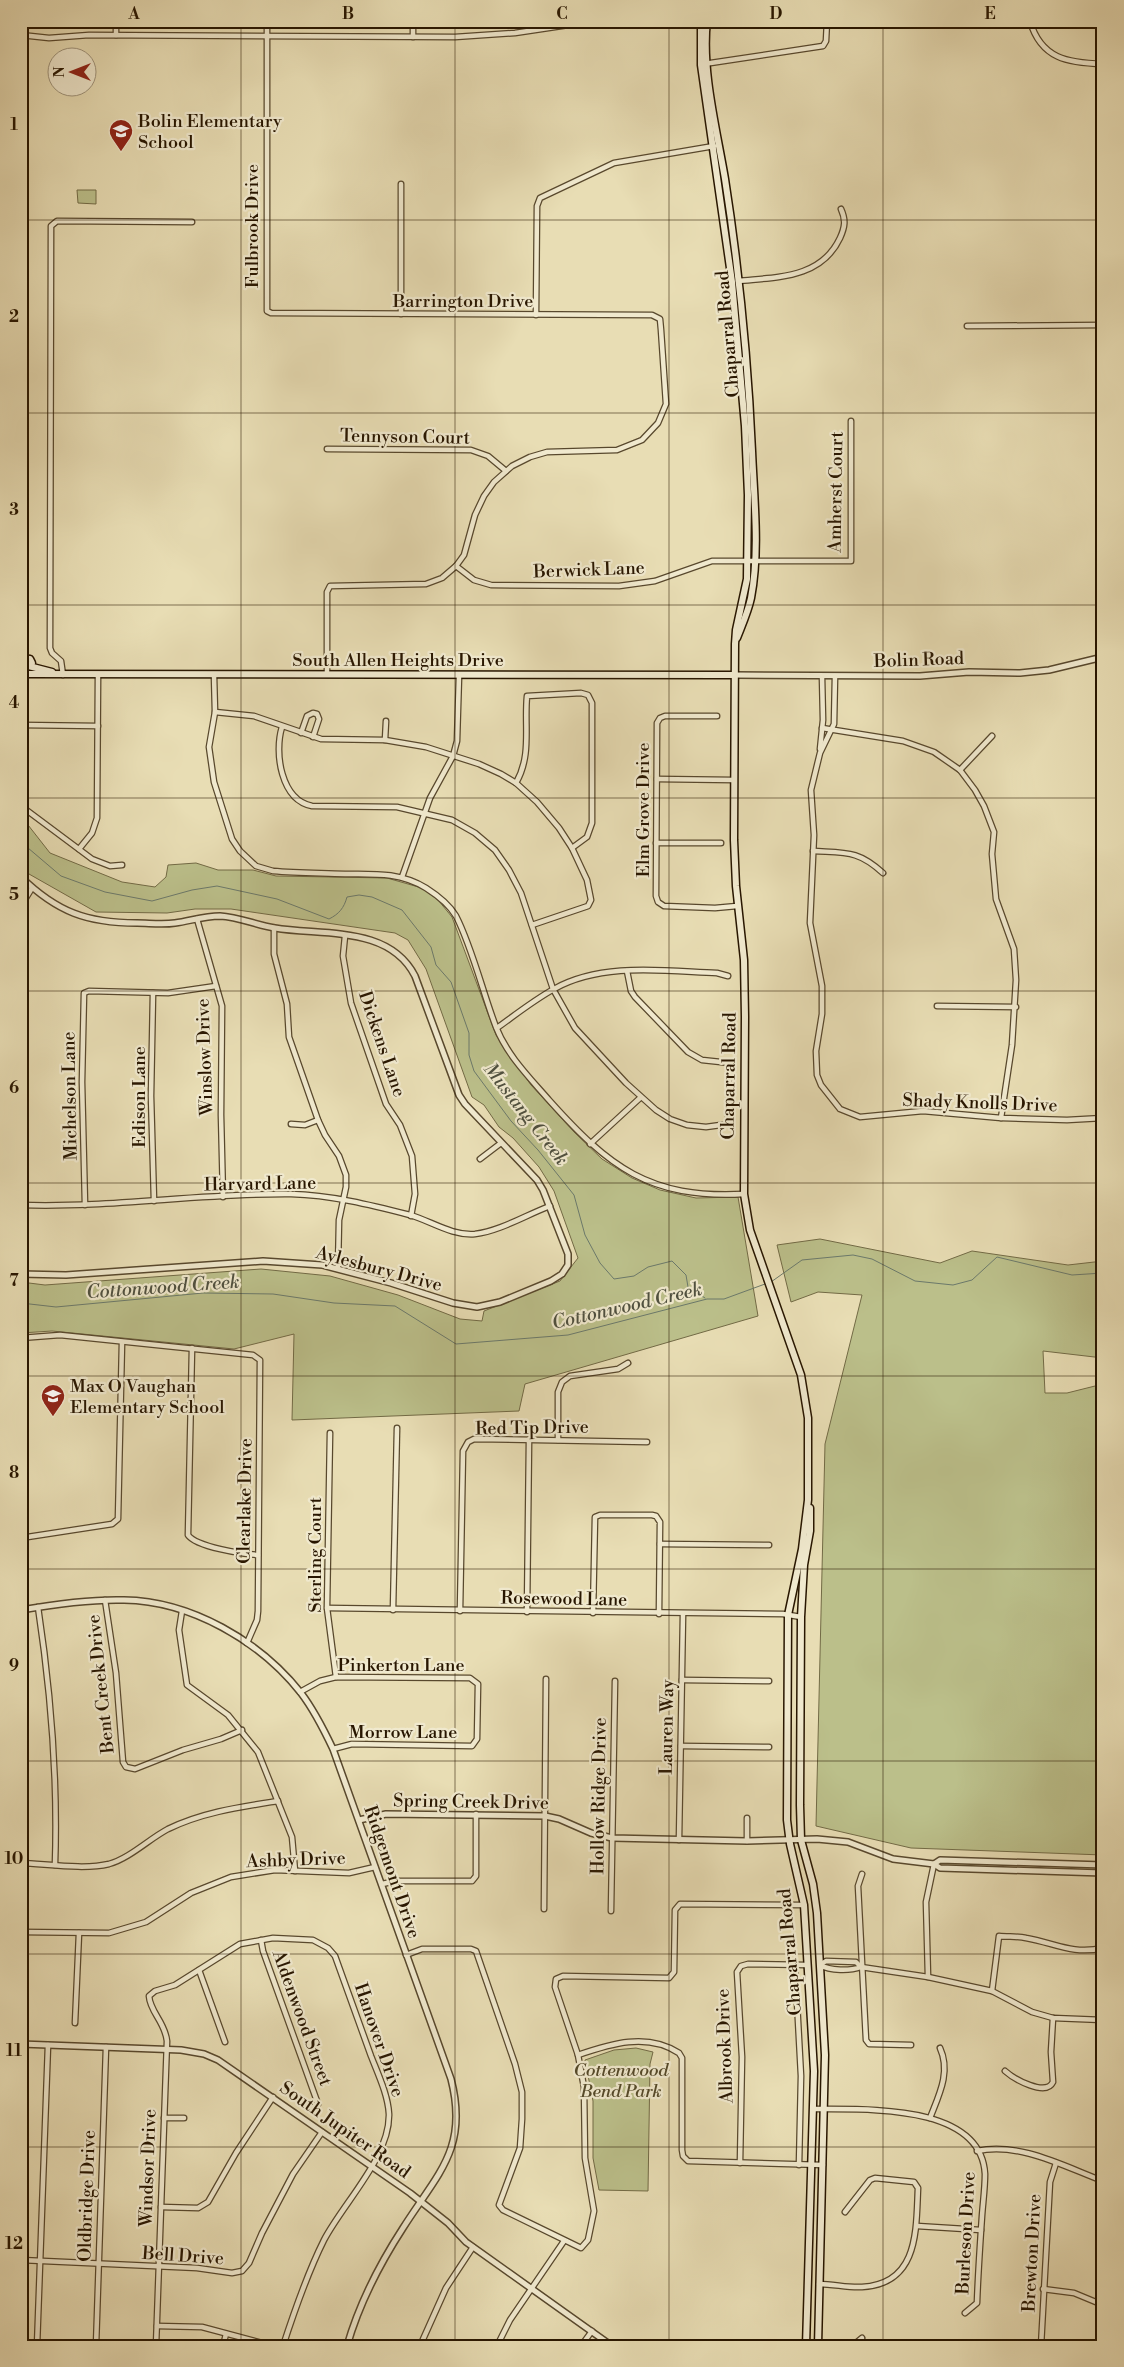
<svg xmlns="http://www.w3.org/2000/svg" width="1124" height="2367" viewBox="0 0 1124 2367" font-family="'Libre Bodoni',serif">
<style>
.green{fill:#bbbf8a;stroke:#726a45}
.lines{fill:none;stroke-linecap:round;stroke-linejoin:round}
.stream{stroke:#6b796b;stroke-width:1}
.minor-casing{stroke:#58482d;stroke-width:7}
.tertiary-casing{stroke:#58482d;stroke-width:8}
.secondary-casing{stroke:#281600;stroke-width:9}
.minor{stroke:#f0e9ce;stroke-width:4.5}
.tertiary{stroke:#f0e9ce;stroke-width:5}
.secondary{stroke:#f0e9ce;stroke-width:6}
.grid{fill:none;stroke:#281600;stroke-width:1;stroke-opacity:0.55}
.labels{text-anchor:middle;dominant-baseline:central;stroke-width:4.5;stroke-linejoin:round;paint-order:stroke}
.poi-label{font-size:18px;fill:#281600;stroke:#f0e9ce;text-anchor:start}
.street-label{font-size:18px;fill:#281600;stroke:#f0e9ce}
.park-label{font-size:18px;font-style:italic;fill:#544929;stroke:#f0e9ce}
.water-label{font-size:19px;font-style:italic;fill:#4f503f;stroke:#f0e9ce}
.neatline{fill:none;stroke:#281600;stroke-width:2}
.grid-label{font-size:16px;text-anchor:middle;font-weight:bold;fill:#281600}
</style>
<rect width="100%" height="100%" fill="#e8ddb4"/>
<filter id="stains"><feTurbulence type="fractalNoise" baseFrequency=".004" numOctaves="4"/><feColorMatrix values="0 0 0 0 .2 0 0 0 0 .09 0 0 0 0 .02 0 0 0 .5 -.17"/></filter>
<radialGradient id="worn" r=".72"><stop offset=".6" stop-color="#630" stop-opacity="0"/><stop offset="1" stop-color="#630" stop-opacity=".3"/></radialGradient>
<g class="green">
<path d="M77,190H96V204L78,203Z"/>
<path d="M21,816L50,853L122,882L155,887L166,877L168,865L196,863L218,870H253L276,876L387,878L422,888L438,900L452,917L496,1035L531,1085L574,1132L602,1159L632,1178L660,1190L696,1198L738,1197L758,1316L525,1384L519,1411L292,1420L294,1334L234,1349L52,1331L21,1333V1282L45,1285L261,1269L330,1276L398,1295L460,1319L482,1321L484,1311L560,1281L578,1258L554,1191L539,1167L513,1138L499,1127L484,1105L472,1097L426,969L408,940L395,933L231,909H195L167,913L96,912L29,874L21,865Z"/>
<path d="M820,1239L940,1263L972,1251L1068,1265L1103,1261V1358L1043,1351L1045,1393H1067L1103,1384V1855L911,1848L816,1826L825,1444L862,1295L818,1292L791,1302L777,1245Z"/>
<path d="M636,2048L653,2052L650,2064L648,2191L599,2190L593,2158V2101L585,2060L614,2050Z"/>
</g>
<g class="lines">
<g class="stream">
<path d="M21,842L61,876L105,892L152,901L192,890L217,886L277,899L329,919C339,914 344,908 347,897L359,895L372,897L402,910L431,947L436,965L451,982L469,1033V1055L474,1071L511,1121L538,1150L574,1195L585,1235L600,1263L614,1279L634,1276L648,1267L672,1261L686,1275L688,1287L705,1298"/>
<path d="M771,1282L802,1260L853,1255L872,1259L915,1281L953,1285L972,1280L997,1257L1072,1275L1103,1273"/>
<path d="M21,1303L56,1307L203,1293L273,1294L334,1303L395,1306L456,1344L568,1335L707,1299H724L765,1284"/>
</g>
<g class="minor-casing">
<g id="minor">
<path d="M267,21V311L271,313L652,315L660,319L661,330L666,404L658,423L642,440L617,450L547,452L530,457L512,466L494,482L484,496L475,515L464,555L456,566L442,578L426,584L330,586L327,592V674"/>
<path d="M1030,21C1041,59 1068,63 1103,64"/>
<path d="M21,35L49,38L89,35L455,37L515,33L595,21"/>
<path d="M116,35V21"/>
<path d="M413,37V21"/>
<path d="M704,64L823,46L826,41L827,21"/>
<path d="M738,281C776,277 821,279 840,238C845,227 846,220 841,209"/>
<path d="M401,314V184"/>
<path d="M536,315L537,206L540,198L614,163L714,146"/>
<path d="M967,326L1103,325"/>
<path d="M327,449L471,450L488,456L506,471"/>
<path d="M456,566L474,580L491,585L619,586L655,581L712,561H851V421"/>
<path d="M63,675L61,661L52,653L50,648L51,226L57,221L192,222"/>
<path d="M214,675L215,712L209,747L214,782L232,839L240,851L256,866L273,871C297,873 321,873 345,874C374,874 400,872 426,888C437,895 449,904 456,916C472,947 483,993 496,1027C507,1055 529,1077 549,1100C609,1167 649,1199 744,1194"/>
<path d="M835,676L834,724L820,753L811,790L814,835L810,923L822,986V1014L816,1051L817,1075L821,1085L840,1109L860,1117L923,1111L1001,1118L1067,1120L1103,1118"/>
<path d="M215,712L254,716L321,739L385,740L426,747L479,764L501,774L516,783L537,802L559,828L572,848L587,880L591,900L588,906L532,925"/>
<path d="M717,716H665L660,718L657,723L656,896L658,902L664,906L715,908L737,906"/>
<path d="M21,725L98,726"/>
<path d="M282,727C274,753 281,800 312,806L397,807L452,820L475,833L495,850L509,870L521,893L553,989L575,1028L626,1083L656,1110L670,1119L687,1125L706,1127L728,1124L730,1063L702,1060L688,1052L635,997L631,991L627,971"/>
<path d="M822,728L903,741L934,752L960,770L975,790L984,806L994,832L992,854L996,899L1014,949L1016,980L1012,1045L1001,1118"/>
<path d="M301,733L307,716L313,713L317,714L319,719L313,737"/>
<path d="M385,740L386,721"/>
<path d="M820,749L823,720L822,676"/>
<path d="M960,770L992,736"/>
<path d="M657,779L734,780"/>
<path d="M516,783C532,755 524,726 527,696L581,693L588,695L592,703V823L587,837L572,848"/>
<path d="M21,806L92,859L110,866L122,865"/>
<path d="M656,843H721"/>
<path d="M79,849L92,833L97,818L98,675"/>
<path d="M813,851C846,853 858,850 883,873"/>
<path d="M402,877L430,798L453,756L457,741L459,676"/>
<path d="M21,906L32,888"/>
<path d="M197,919L222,1006L221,1115L223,1197"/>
<path d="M274,928V954L287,1004L289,1037L318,1120L325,1135L339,1156L346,1175V1187L339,1220L338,1268"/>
<path d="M345,936L343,956L351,1003L386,1104L400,1125L412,1156L415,1194L411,1216"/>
<path d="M153,993L151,1096L154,1201"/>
<path d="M937,1006L1016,1007"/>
<path d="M497,1028C515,1015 534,1000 554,989C602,962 664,971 717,973L728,976"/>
<path d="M291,1124L305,1125L318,1120"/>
<path d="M590,1144L640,1098"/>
<path d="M480,1159L501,1143"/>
<path d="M21,1205C111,1208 201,1193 291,1194C331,1195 371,1205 410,1215C431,1221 452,1236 475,1234C500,1231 526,1215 550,1206"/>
<path d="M85,1205L82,1082L84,993L89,991L168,993L216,986"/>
<path d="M21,1338L60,1335L253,1355L260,1360L258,1611L257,1620L247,1643"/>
<path d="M192,1348L188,1535C196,1547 243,1554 258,1555"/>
<path d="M330,1433L327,1608L336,1677"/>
<path d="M558,1440V1392L562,1382L570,1376L618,1369L628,1363"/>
<path d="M21,1538L112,1524L118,1519L122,1342"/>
<path d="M660,1544L769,1545"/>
<path d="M105,1600L116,1673L123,1762L126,1767L135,1769L183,1750L221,1739L242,1730"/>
<path d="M38,1607C51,1693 58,1778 55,1865"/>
<path d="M327,1608L783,1614L801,1617"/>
<path d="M393,1610L397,1428"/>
<path d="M182,1611L179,1630L187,1685L228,1715L258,1752L292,1837L295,1871"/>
<path d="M460,1611L463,1451L468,1442L474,1439L647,1442"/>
<path d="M527,1612L529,1440"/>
<path d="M593,1613L595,1517L600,1515H652L656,1516L660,1522L659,1614"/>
<path d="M682,1680L769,1681"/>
<path d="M300,1692L320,1681L336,1677L470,1678L478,1684L477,1739L472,1746L352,1744L333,1749"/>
<path d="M681,1746L769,1747"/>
<path d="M747,1818V1841"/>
<path d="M679,1840L683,1614"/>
<path d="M21,1863C47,1864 84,1870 109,1864C130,1858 149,1839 168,1829C203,1812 240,1807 278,1801"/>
<path d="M862,1874L858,1886L866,2040L869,2044L911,2045"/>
<path d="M382,1884L396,1881H472L476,1876V1814"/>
<path d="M544,1909L546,1679"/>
<path d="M611,1911L615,1681"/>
<path d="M21,1932L109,1933L146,1922L191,1893L231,1877L275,1870L349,1873L375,1867"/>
<path d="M261,1940L263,1951L318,2104"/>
<path d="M406,1955L422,1949H471L476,1951L515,2064L522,2092V2119L520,2148L499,2205L503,2210L581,2248L588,2240L594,2211L585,2158L584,2087L578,2055L555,1987L556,1979L563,1976L669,1978L674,1972L675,1910L680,1904L804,1905"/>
<path d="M795,1965L801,2076L799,2165"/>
<path d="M861,1967L856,1962L826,1961L820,1965C830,1971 850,1971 861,1967L928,1977L992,1991L1032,2012L1053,2018L1103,2020"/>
<path d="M199,1970L225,2042"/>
<path d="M928,1977L926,1902L934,1864"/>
<path d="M992,1991L999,1936C1008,1937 1018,1936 1026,1938C1055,1943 1072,1955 1103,1948"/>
<path d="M75,2023L79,1933"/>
<path d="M578,2055C610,2044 647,2032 679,2053L682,2058V2150L683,2156L688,2161L823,2165"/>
<path d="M1005,2071C1014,2079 1046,2097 1053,2082L1051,2052L1053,2018"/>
<path d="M813,2109C862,2110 981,2102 985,2174C985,2188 983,2202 982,2216C980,2245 978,2274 977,2303L965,2313"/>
<path d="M164,2118H184"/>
<path d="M930,2118C939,2095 951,2072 940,2048"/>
<path d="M977,2151C1020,2142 1063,2166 1103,2181"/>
<path d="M740,2163L742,2057L737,1972L741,1966L748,1964L807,1965"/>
<path d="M161,2207L198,2208L208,2202L236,2153L273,2097"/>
<path d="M917,2226L981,2230"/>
<path d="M21,2260L197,2268L232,2273L242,2271L249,2263L262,2233L293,2174L322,2132"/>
<path d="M819,2284C834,2284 848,2288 862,2287C919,2284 916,2230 918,2188L914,2182L875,2178L870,2180L845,2212"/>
<path d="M1043,2289L1074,2293L1103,2305"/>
<path d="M157,2326L202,2327L273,2346"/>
<path d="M37,2346L48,2045"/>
<path d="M96,2346L106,2047"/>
<path d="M156,2346L167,2041C165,2022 150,2012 149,1996L155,1991L175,1985L240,1944L273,1938L313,1940L328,1948L335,1956C347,1990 359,2023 371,2056C378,2074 388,2095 389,2114C390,2157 344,2202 324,2240C307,2274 295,2309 283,2346"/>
<path d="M223,2346L226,2334"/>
<path d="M420,2346L446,2288L473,2247"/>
<path d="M497,2346L510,2320L564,2241"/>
<path d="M581,2346L592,2331"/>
<path d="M856,2346V2343L862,2338"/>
<path d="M1041,2346L1050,2182L1056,2163"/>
</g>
</g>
<g class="tertiary-casing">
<g id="tertiary">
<path d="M735,675L920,676L969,672L1020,673L1049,670L1103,657"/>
<path d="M21,877C57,912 87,923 137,923C149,923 162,925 175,923C190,921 204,916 220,916C239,917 256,925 275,928C322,936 389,925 415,976L459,1095L465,1104L537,1180L543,1190L568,1254V1265L562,1274L551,1281L500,1302L477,1307L453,1303L391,1283L322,1265L263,1261L66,1275L21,1274"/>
<path d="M21,1610C55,1604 89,1599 124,1600C191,1601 260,1641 301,1693C314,1710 324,1730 333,1749L451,2079C469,2149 437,2174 403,2228C379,2265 359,2304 347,2346"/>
<path d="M359,1820L386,1814L545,1816L559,1819L591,1833L612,1838L747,1841L817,1839L848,1842L893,1859L934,1864L940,1868L1103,1873"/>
<path d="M934,1864L940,1860L1103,1865"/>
<path d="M21,2044L181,2050L204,2054L218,2060L410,2193L448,2223L466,2242L612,2346"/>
</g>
</g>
<g class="secondary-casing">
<g id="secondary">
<path d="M701,21V65L732,282L745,426L748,495L747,579L736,630L735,644L734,840L736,886L744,960L745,1017L744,1194L750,1230L801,1375L808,1418V1500L802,1549L788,1615L787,1820L790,1844L804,1905L814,2071L806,2346"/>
<path d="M707,21C701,69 717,131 725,179C739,269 748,360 752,451C754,499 760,551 751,598C748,612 742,625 737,638"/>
<path d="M21,658L30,659L32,663L30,666"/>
<path d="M21,664L52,672"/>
<path d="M21,674L735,675"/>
<path d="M810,1508V1531L804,1565L801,1617L800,1805L801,1840L813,1884L817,1913L825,2055L818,2346"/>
</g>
</g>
<use href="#minor" class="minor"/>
<use href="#tertiary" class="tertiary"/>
<use href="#secondary" class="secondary"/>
</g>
<path class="grid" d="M241,21V2346M455,21V2346M669,21V2346M883,21V2346M21,220H1103M21,413H1103M21,605H1103M21,798H1103M21,991H1103M21,1183H1103M21,1376H1103M21,1569H1103M21,1761H1103M21,1954H1103M21,2147H1103"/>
<defs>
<g id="school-pin" transform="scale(1.25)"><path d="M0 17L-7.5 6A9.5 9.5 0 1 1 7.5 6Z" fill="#8f2418" stroke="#f0e9ce"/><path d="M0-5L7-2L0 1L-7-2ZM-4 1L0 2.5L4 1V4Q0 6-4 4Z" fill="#fff"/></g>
</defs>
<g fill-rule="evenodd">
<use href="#school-pin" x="121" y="131"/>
<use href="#school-pin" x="53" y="1396"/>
</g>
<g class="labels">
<g class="poi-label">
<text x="138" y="121">Bolin Elementary<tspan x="138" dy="21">School</tspan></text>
<text x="70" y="1386">Max O Vaughan<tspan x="70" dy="21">Elementary School</tspan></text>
</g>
<g class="street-label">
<text transform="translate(252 226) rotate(-90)">Fulbrook Drive</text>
<text x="463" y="301">Barrington Drive</text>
<text transform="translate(728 334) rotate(-95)">Chaparral Road</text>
<text transform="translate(405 437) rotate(1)">Tennyson Court</text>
<text transform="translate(836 492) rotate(-89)">Amherst Court</text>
<text transform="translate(589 570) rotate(-2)">Berwick Lane</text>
<text x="398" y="660">South Allen Heights Drive</text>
<text transform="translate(919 660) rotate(-2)">Bolin Road</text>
<text transform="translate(643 810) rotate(-90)">Elm Grove Drive</text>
<text transform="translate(382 1044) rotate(71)">Dickens Lane</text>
<text transform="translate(205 1057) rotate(-92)">Winslow Drive</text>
<text transform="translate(729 1076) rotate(-89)">Chaparral Road</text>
<text transform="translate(70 1096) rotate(-91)">Michelson Lane</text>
<text transform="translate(139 1097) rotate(-90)">Edison Lane</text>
<text transform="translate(980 1103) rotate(2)">Shady Knolls Drive</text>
<text transform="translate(260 1184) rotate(-1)">Harvard Lane</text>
<text transform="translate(379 1269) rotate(15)">Aylesbury Drive</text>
<text transform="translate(532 1428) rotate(-1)">Red Tip Drive</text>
<text transform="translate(245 1501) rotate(-89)">Clearlake Drive</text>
<text transform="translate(315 1555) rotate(-90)">Sterling Court</text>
<text transform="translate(564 1599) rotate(1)">Rosewood Lane</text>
<text x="401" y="1665">Pinkerton Lane</text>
<text transform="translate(101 1684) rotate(-96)">Bent Creek Drive</text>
<text transform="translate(667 1727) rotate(-89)">Lauren Way</text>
<text x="403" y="1732">Morrow Lane</text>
<text transform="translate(599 1796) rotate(-89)">Hollow Ridge Drive</text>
<text transform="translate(471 1802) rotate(1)">Spring Creek Drive</text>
<text transform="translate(296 1860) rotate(-2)">Ashby Drive</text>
<text transform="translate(392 1872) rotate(71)">Ridgemont Drive</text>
<text transform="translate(790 1952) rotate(-95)">Chaparral Road</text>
<text transform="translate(302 2018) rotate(70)">Aldenwood Street</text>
<text transform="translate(379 2040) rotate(71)">Hanover Drive</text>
<text transform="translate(725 2046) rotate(-92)">Albrook Drive</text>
<text transform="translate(345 2130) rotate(35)">South Jupiter Road</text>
<text transform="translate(148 2168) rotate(-88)">Windsor Drive</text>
<text transform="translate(87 2196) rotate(-88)">Oldbridge Drive</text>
<text transform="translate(966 2233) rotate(-87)">Burleson Drive</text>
<text transform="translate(1032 2253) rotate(-87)">Brewton Drive</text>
<text transform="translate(183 2256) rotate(4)">Bell Drive</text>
</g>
<g class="park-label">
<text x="621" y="2070">Cottenwood<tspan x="621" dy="21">Bend Park</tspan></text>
</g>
<g class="water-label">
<text transform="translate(526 1114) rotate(52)">Mustang Creek</text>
<text transform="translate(163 1287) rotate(-4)">Cottonwood Creek</text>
<text transform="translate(627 1306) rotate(-13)">Cottonwood Creek</text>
</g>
</g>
<rect width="1124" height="2367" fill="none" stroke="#e8ddb4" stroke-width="55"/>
<g transform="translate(72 72) rotate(270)"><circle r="24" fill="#f0e9ce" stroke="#a0957c"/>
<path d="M0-4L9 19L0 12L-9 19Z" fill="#8f2418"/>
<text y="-8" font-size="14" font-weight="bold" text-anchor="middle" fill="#281600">N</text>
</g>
<rect x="28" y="28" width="1068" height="2312" class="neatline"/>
<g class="grid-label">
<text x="134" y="19">A</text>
<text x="348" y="19">B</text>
<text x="562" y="19">C</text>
<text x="776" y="19">D</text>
<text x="990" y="19">E</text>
<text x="14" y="130">1</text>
<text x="14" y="322">2</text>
<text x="14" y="515">3</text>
<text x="14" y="708">4</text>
<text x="14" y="900">5</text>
<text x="14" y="1093">6</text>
<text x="14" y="1286">7</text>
<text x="14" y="1478">8</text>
<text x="14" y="1671">9</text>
<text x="14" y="1864">10</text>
<text x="14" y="2056">11</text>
<text x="14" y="2249">12</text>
</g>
<rect width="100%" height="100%" filter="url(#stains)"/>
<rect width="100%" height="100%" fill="url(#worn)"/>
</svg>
